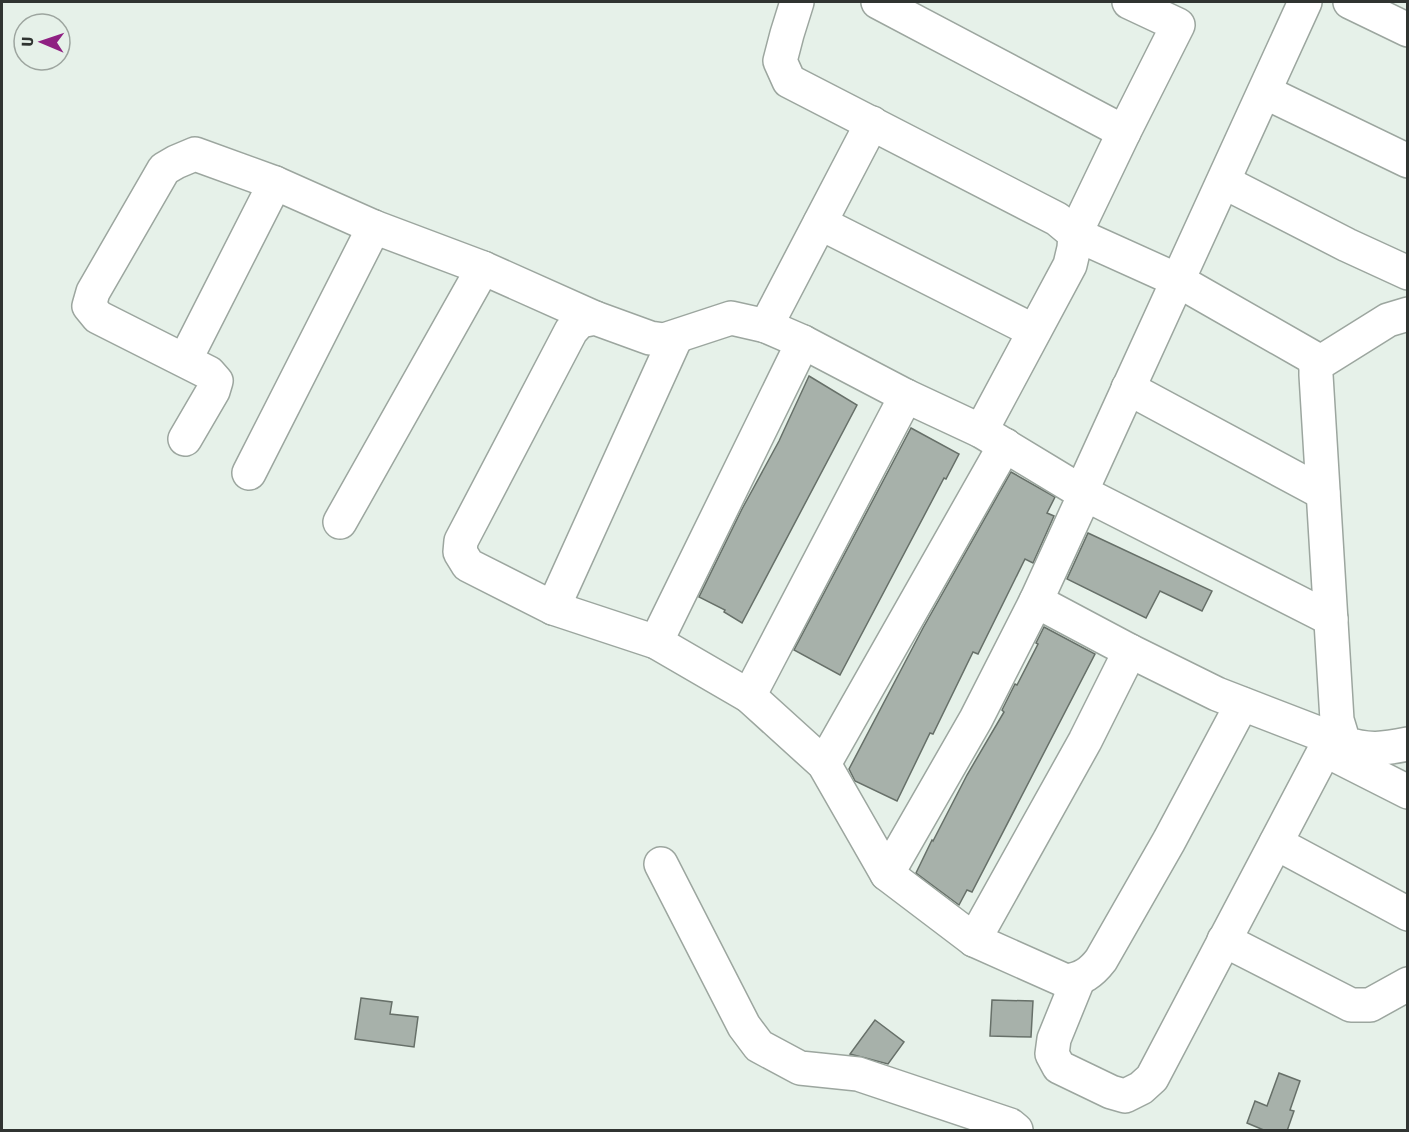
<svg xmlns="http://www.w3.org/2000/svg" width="1409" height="1132" viewBox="0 0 1409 1132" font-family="'Fira Sans Condensed',sans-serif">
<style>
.building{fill:#a7b1aa;stroke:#677069;stroke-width:1.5}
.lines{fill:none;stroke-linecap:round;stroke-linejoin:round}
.minor-casing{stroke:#9ca69f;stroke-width:36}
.minor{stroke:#fff;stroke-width:33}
</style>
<rect width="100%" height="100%" fill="#e6f1e9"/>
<g class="building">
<path d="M809,376L857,405L742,623L724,612L725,610L699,597L742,509L779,441Z"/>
<path d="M911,428L959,454L946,479L944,478L840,675L794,650Z"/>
<path d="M1011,472L1055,497L1047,513L1054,516L1033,563L1025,559L978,654L973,652L933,734L930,733L897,801L855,781L849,769L923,628Z"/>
<path d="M1088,533L1212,591L1202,611L1160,591L1146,618L1067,579Z"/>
<path d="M1044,627L1095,654L972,892L967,890L959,905L916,873L932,840L933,841L967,775L1004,712L1002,710L1015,684L1017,685L1038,644L1036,643Z"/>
<path d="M361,998L392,1002L390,1014L418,1017L414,1047L355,1039Z"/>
<path d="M992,1000L1033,1001L1031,1037L990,1036Z"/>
<path d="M875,1020L904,1042L888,1064L850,1054Z"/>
<path d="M1279,1073L1300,1081L1290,1110L1294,1111L1287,1131H1266L1247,1123L1255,1101L1267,1106Z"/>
</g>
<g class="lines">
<g class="minor-casing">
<g id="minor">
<path d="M797,2L787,34L780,61L789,81L1057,219L1075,234L1074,248L1070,265L981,431"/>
<path d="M878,2L1124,132L1178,25L1129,2"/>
<path d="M1350,2L1408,30"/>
<path d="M1265,92L1408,161"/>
<path d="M1124,132L1075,234L1177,280L1312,357L1316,365"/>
<path d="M1224,182L1347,245L1408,273"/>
<path d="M820,223L1034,331"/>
<path d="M1408,314L1388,320L1316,365V375L1337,720L1344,743C1368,751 1383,749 1408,744"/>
<path d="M766,326L872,123"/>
<path d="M185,360L275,183"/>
<path d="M1128,388L1323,493"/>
<path d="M185,439L213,391L216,381L209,373L98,317L89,306L93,292L164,169L176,162L195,154L275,183L374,227L483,268L595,318"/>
<path d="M249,473L374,227"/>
<path d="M1081,492L1305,2"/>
<path d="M340,522L483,268"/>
<path d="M1036,601L1130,651L1217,694L1344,743"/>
<path d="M553,608L676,337"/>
<path d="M656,642L803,342"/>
<path d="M749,696L906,396"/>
<path d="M1242,704L1169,841L1101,960C1091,973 1082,979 1066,981L974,940L887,874L824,764L749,696L656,642L553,608L468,565L460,552L461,541L571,331L580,321L595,318L650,338L664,340L731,318L766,326L803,342L906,396L981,431L1085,494L1331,619"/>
<path d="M1329,752L1408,792"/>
<path d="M824,764L1005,445"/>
<path d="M1276,843L1408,914"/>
<path d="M661,864L744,1026L759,1046L800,1068L858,1074L1010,1125L1016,1130"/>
<path d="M887,874L976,719L1036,601L1085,494"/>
<path d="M974,940L1085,741L1130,651"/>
<path d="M1224,940L1351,1005H1370L1408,984"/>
<path d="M1078,980L1054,1039L1052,1054L1059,1067L1111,1092L1125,1096L1141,1088L1152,1078L1331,738"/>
</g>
</g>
<use href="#minor" class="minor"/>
</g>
<rect width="1409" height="1132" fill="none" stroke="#303431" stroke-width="6"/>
<g transform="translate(42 42) rotate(272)"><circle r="28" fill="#e6f1e9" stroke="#9da59f" stroke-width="1.5"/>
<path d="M0-4.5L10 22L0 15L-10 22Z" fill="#8f2082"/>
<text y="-9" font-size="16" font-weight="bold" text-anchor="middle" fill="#303431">U</text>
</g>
</svg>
